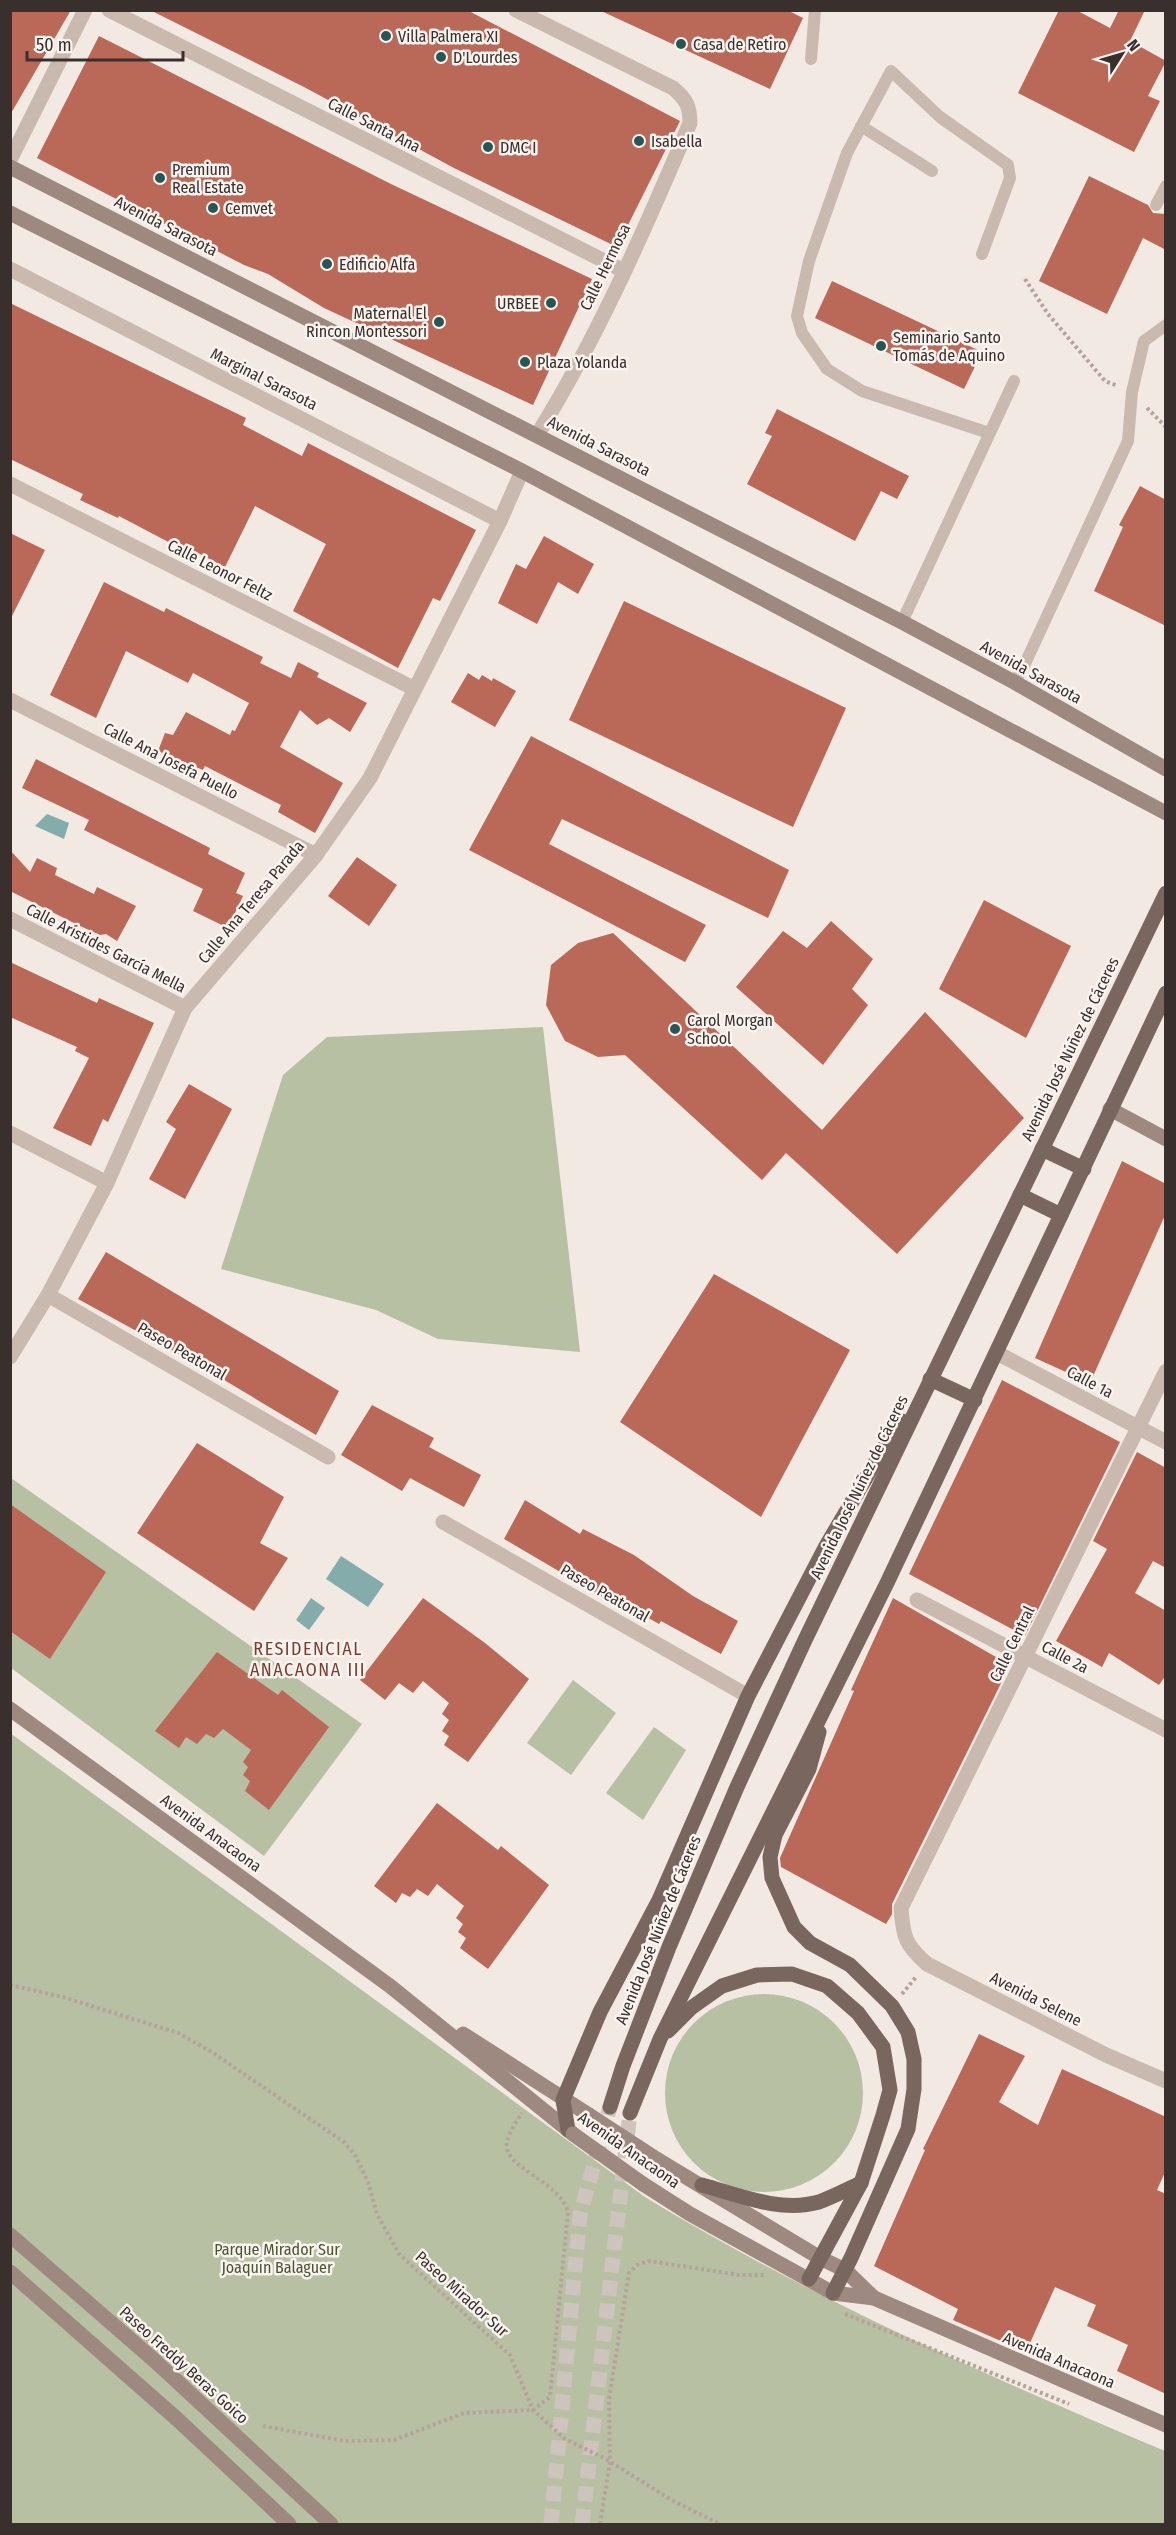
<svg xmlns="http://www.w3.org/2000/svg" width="1176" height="2535" viewBox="0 0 1176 2535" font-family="'Fira Sans Condensed',sans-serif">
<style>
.green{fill:#b8c0a3}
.water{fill:#84acab}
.building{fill:#ba6858}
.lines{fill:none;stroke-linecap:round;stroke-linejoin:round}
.primary-tunnel{stroke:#cdc4be;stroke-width:15;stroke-dasharray:15 8;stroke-linecap:butt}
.path{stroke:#b5a399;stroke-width:4;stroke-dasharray:3 3;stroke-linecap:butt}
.lane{stroke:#c9b9af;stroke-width:12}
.street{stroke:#c9b9af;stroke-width:15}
.secondary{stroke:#9d8980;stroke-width:15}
.primary{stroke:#79665f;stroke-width:15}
.secondary-bridge{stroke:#9d8980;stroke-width:15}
.poi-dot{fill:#265756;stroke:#f9f4ef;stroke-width:2}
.labels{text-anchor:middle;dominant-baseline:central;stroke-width:5;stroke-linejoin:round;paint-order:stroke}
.poi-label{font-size:16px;fill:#392f2c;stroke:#f9f4ef;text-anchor:start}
.street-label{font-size:16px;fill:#392f2c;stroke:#f9f4ef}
.park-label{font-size:16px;fill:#4b5532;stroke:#f9f4ef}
.neighbourhood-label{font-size:18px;letter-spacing:1.5px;fill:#803b2d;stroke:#f9f4ef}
</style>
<rect width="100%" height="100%" fill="#f2e9e2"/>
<g class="green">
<path d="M543,1027L580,1352L438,1339L376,1310L221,1269L283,1075L327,1037Z"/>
<path d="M11,1478L362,1724L264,1856L11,1668Z"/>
<path d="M573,1680L616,1713L571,1775L527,1743Z"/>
<path d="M654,1727L686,1750L643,1820L606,1793Z"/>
<path d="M10,1733L645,2197C811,2298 987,2376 1165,2451V2524H11Z"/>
<circle cx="764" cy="2093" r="99"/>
</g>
<g class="water">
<path d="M47,814L69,823L64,839L35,826Z"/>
<path d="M341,1556L384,1584L368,1607L326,1579Z"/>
<path d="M311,1598L325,1608L309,1630L296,1620Z"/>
</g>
<g class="building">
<path d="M10,10H71L10,115Z"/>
<path d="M150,10H467L680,121L617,247L454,168L304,87Z"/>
<path d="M599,10H787L803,18L770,89Z"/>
<path d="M1059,10H1076L1110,28L1119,10H1145L1130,41L1166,61L1148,96L1160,101L1134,152L1018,93Z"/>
<path d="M99,36L391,184L592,279L533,405L324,308L268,274L244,265L37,158Z"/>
<path d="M1089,176L1148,205L1153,213L1166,214V250L1143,238L1107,314L1039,281Z"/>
<path d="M832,281L982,352L964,389L815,318Z"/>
<path d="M10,303L246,418L243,425L302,456L308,443L476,530L440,601L433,598L398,668L293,611L326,544L255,506L225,567L175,541L174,545L119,516L118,518L80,500L83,494L10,459Z"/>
<path d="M777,409L909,476L897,499L881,491L855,541L747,484L772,436L765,433Z"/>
<path d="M1140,486L1166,500V626L1094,591L1123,527L1119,525Z"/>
<path d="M10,533L45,550L10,620Z"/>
<path d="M544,536L594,564L578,594L558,582L537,624L498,603L516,564L526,569Z"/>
<path d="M104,582L164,612L166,608L263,657L260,663L291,678L298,662L319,673L317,677L367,703L350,732L329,718L317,725L300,710L280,747L343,783L315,833L278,812L281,805L205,766L203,770L158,751L165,733L173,735L186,712L230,735L232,730L235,731L249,703L193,673L188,683L126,651L96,718L50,695Z"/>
<path d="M624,601L846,708L793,827L569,720Z"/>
<path d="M468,673L479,680L482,675L492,681L493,678L516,691L495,727L451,702Z"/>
<path d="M531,736L789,870L768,918L562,819L549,844L706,925L685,962L469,850Z"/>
<path d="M36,759L210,848L208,854L245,873L236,893L243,896L228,928L193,911L203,889L84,830L89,820L22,788Z"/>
<path d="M10,850L30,872L37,858L57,868L55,875L94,894L97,887L136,906L117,941L106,934L100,935L78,925L10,891Z"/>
<path d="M357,857L397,885L369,926L328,896Z"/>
<path d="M984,900L1071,946L1026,1038L939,989Z"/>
<path d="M831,921L873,959L852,989L868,1005L823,1065L736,987L783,931L807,948Z"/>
<path d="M613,933L822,1130L925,1012L1024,1118L897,1254L786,1153L762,1180L625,1055L598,1057L565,1041L546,1005L551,965L578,943Z"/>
<path d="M10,962L97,1003L99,998L154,1023L108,1122L103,1119L91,1146L53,1128L89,1058L75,1051L77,1047L10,1017Z"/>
<path d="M189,1084L232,1109L185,1199L149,1179L176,1129L166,1122Z"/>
<path d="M1122,1161L1166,1184V1213L1090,1383L1035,1358Z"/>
<path d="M106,1252L339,1391L316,1435L204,1368L78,1299Z"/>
<path d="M714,1274L850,1350L761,1517L620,1422Z"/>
<path d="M1002,1380L1120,1442L1025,1636L909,1574Z"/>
<path d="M372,1405L434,1438L429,1447L481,1475L464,1507L410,1478L402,1491L341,1455Z"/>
<path d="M197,1443L284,1497L260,1543L288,1558L254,1611L137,1533Z"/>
<path d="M1137,1452L1166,1468V1568L1153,1561L1135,1593L1166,1611V1675L1159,1685L1109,1653L1102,1667L1056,1641L1107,1549L1093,1541Z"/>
<path d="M525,1500L580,1534L583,1529L634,1555L693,1596L738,1621L721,1654L661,1621L659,1624L610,1596L608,1600L504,1539Z"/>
<path d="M10,1504L106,1572L50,1659L10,1631Z"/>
<path d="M423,1598L485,1643L529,1679L468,1762L444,1745L449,1736L442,1731L449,1720L442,1714L449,1703L423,1681L413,1693L399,1683L385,1700L360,1680Z"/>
<path d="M893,1598L1010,1665L892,1904V1914L886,1924L781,1867L780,1858L854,1691L851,1690Z"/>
<path d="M217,1652L278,1695L282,1690L329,1727L269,1810L245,1791L250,1781L243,1775L248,1767L243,1762L251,1750L223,1729L214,1738L206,1734L197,1744L186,1737L179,1748L155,1731Z"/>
<path d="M437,1803L498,1850L501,1846L549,1885L488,1969L460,1948L466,1938L458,1932L463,1924L456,1918L464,1906L437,1884L428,1896L417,1889L410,1897L402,1893L396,1903L374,1886Z"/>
<path d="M979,2034L1025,2056L999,2102L1038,2125L1062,2069L1166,2117V2170L1157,2190L1166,2194V2394L1117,2371L1128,2345L1087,2326L1096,2305L1055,2287L1026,2352L953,2320L958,2309L874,2266L925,2150L923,2149Z"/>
</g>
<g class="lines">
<g class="primary-tunnel">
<path d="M551,2524L580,2215L610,2107"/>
<path d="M582,2524L630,2113"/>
</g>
<g class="path">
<path d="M1025,279L1048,314L1105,381L1118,386"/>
<path d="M1147,408L1166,427"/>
<path d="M10,1985L63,1997L178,2033L210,2051L344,2142L355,2155L368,2182L377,2214L399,2254L510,2355L533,2410L565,2439L604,2458L675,2502L720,2524"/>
<path d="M902,1994L916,1977"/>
<path d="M845,2314L1069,2404"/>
<path d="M263,2426L344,2441L394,2440L464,2413L533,2410L550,2397L568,2212C559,2180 502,2168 507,2142C509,2132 517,2121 522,2113"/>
<path d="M600,2524L610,2462L609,2399L629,2273L637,2265L649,2261L740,2275H764"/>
</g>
<g class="lane">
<path d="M811,59L815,10"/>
<path d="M861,126L932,171"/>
<path d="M1156,205L1166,186"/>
<path d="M982,254L1010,178L1008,165L940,117L891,71L847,153L809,261L797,316L802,333L827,369L862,391L989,433"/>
<path d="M902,622L1014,381"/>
<path d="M1014,682L1023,668L1128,441L1132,392L1144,341L1166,325"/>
</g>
<g class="street">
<path d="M109,10L624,271"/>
<path d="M516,10L673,88C686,99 690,106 690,123C646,227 597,339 537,435"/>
<path d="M10,160L85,10"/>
<path d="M10,269L500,521"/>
<path d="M10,484L413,688"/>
<path d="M10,700L316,855"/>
<path d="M10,919L185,1008"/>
<path d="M10,1133L107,1183"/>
<path d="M48,1295L328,1457"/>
<path d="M997,1353L1166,1442"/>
<path d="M10,1357L48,1295L107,1183L185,1008L316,855L370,778L500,521L522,471"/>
<path d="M1166,1371L901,1908C903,1936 905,1945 927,1964L1106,2055L1166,2081"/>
<path d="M443,1522L748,1696"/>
<path d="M917,1600L1166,1730"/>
</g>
<g class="secondary">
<path d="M10,167L902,622L1014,682L1166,769"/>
<path d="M10,213L522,471L1166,813"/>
<path d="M1110,1109L1166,1139"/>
<path d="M10,1709L390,1986L573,2134"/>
<path d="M463,2034L589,2115"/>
<path d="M658,2160L820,2258L845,2270L874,2298"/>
<path d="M643,2184L690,2214L833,2293L874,2298L1166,2425"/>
<path d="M10,2235L155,2361L331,2524"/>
<path d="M10,2272L177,2419L289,2524"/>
</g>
<g class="primary">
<path d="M1042,1149L1084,1169"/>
<path d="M1020,1195L1061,1215"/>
<path d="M930,1379L975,1400"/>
<path d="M819,1732L809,1769L775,1835L770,1857L772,1878L794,1927L810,1943L850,1965L892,2006L908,2032L914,2059V2089L908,2129L851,2258L833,2293"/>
<path d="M668,2031L691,2008L722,1986L757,1975L792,1974L827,1986L858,2013L883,2047L890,2090L883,2115L861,2183L809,2279"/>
<path d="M610,2107L623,2066L669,1947L737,1787L805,1640L1166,893"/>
<path d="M630,2113L660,2039L887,1583L1166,993"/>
<path d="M568,2130L563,2100L600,2012L659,1900L748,1696L826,1546L883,1449L902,1421"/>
<path d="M702,2185C739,2195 780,2213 819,2202C833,2197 848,2189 861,2183"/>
</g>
<g class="secondary-bridge">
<path d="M589,2115L658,2160"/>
<path d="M573,2134L643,2184"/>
</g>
</g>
<g class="poi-dot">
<circle cx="386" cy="36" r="6"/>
<circle cx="681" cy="44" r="6"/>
<circle cx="441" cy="57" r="6"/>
<circle cx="639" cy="141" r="6"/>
<circle cx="488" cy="147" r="6"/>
<circle cx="160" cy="178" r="6"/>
<circle cx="213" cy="208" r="6"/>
<circle cx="327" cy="264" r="6"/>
<circle cx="551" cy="303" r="6"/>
<circle cx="439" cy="322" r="6"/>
<circle cx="881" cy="346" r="6"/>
<circle cx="525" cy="362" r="6"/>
<circle cx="675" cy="1029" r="6"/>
</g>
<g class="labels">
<g class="poi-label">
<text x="398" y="36">Villa Palmera XI</text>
<text x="693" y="44">Casa de Retiro</text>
<text x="453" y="57">D'Lourdes</text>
<text x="651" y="141">Isabella</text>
<text x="500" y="147">DMC I</text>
<text x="172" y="169">Premium<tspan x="172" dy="18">Real Estate</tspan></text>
<text x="225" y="208">Cemvet</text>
<text x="339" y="264">Edificio Alfa</text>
<text x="539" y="303" text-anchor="end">URBEE</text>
<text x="427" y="313" text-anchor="end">Maternal El<tspan x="427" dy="18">Rincon Montessori</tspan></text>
<text x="893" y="337">Seminario Santo<tspan x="893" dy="18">Tomás de Aquino</tspan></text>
<text x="537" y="362">Plaza Yolanda</text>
<text x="687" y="1020">Carol Morgan<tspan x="687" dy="18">School</tspan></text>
</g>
<g class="street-label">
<text transform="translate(374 125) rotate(27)">Calle Santa Ana</text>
<text transform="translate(166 226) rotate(27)">Avenida Sarasota</text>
<text transform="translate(605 267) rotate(-64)">Calle Hermosa</text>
<text transform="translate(264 379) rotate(27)">Marginal Sarasota</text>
<text transform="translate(599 446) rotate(27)">Avenida Sarasota</text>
<text transform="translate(220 570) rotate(27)">Calle Leonor Feltz</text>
<text transform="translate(1031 672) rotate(29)">Avenida Sarasota</text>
<text transform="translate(171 761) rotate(27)">Calle Ana Josefa Puello</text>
<text transform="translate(251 902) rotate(-50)">Calle Ana Teresa Parada</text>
<text transform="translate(106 948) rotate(27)">Calle Arístides García Mella</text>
<text transform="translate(1070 1049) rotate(-64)">Avenida José Núñez de Cáceres</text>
<text transform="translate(182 1351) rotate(30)">Paseo Peatonal</text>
<text transform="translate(1090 1382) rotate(28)">Calle 1a</text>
<text transform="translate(859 1487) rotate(-64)">Avenida José Núñez de Cáceres</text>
<text transform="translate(605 1593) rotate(30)">Paseo Peatonal</text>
<text transform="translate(1012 1644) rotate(-64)">Calle Central</text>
<text transform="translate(1065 1657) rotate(28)">Calle 2a</text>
<text transform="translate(211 1833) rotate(36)">Avenida Anacaona</text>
<text transform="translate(658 1930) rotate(-68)">Avenida José Núñez de Cáceres</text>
<text transform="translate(1036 1999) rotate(27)">Avenida Selene</text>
<text transform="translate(629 2150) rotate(35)">Avenida Anacaona</text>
<text transform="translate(462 2294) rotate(42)">Paseo Mirador Sur</text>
<text transform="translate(1059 2360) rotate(23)">Avenida Anacaona</text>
<text transform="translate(184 2365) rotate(42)">Paseo Freddy Beras Goico</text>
</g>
<g class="park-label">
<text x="277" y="2249">Parque Mirador Sur<tspan x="277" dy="18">Joaquín Balaguer</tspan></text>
</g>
<g class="neighbourhood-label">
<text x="308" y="1649">RESIDENCIAL<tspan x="308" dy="21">ANACAONA III</tspan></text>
</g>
</g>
<rect width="1176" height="2535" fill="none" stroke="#392f2c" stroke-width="24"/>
<g transform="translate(1122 54) rotate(53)" stroke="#f9f4ef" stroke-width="4.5" paint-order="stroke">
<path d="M0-4.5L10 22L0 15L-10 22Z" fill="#392f2c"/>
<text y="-9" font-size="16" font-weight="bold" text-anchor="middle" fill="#392f2c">N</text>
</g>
<path d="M27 51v9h156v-9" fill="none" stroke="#392f2c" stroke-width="3"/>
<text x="36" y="51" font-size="18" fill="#392f2c" stroke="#f9f4ef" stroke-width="4.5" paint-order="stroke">50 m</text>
</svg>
